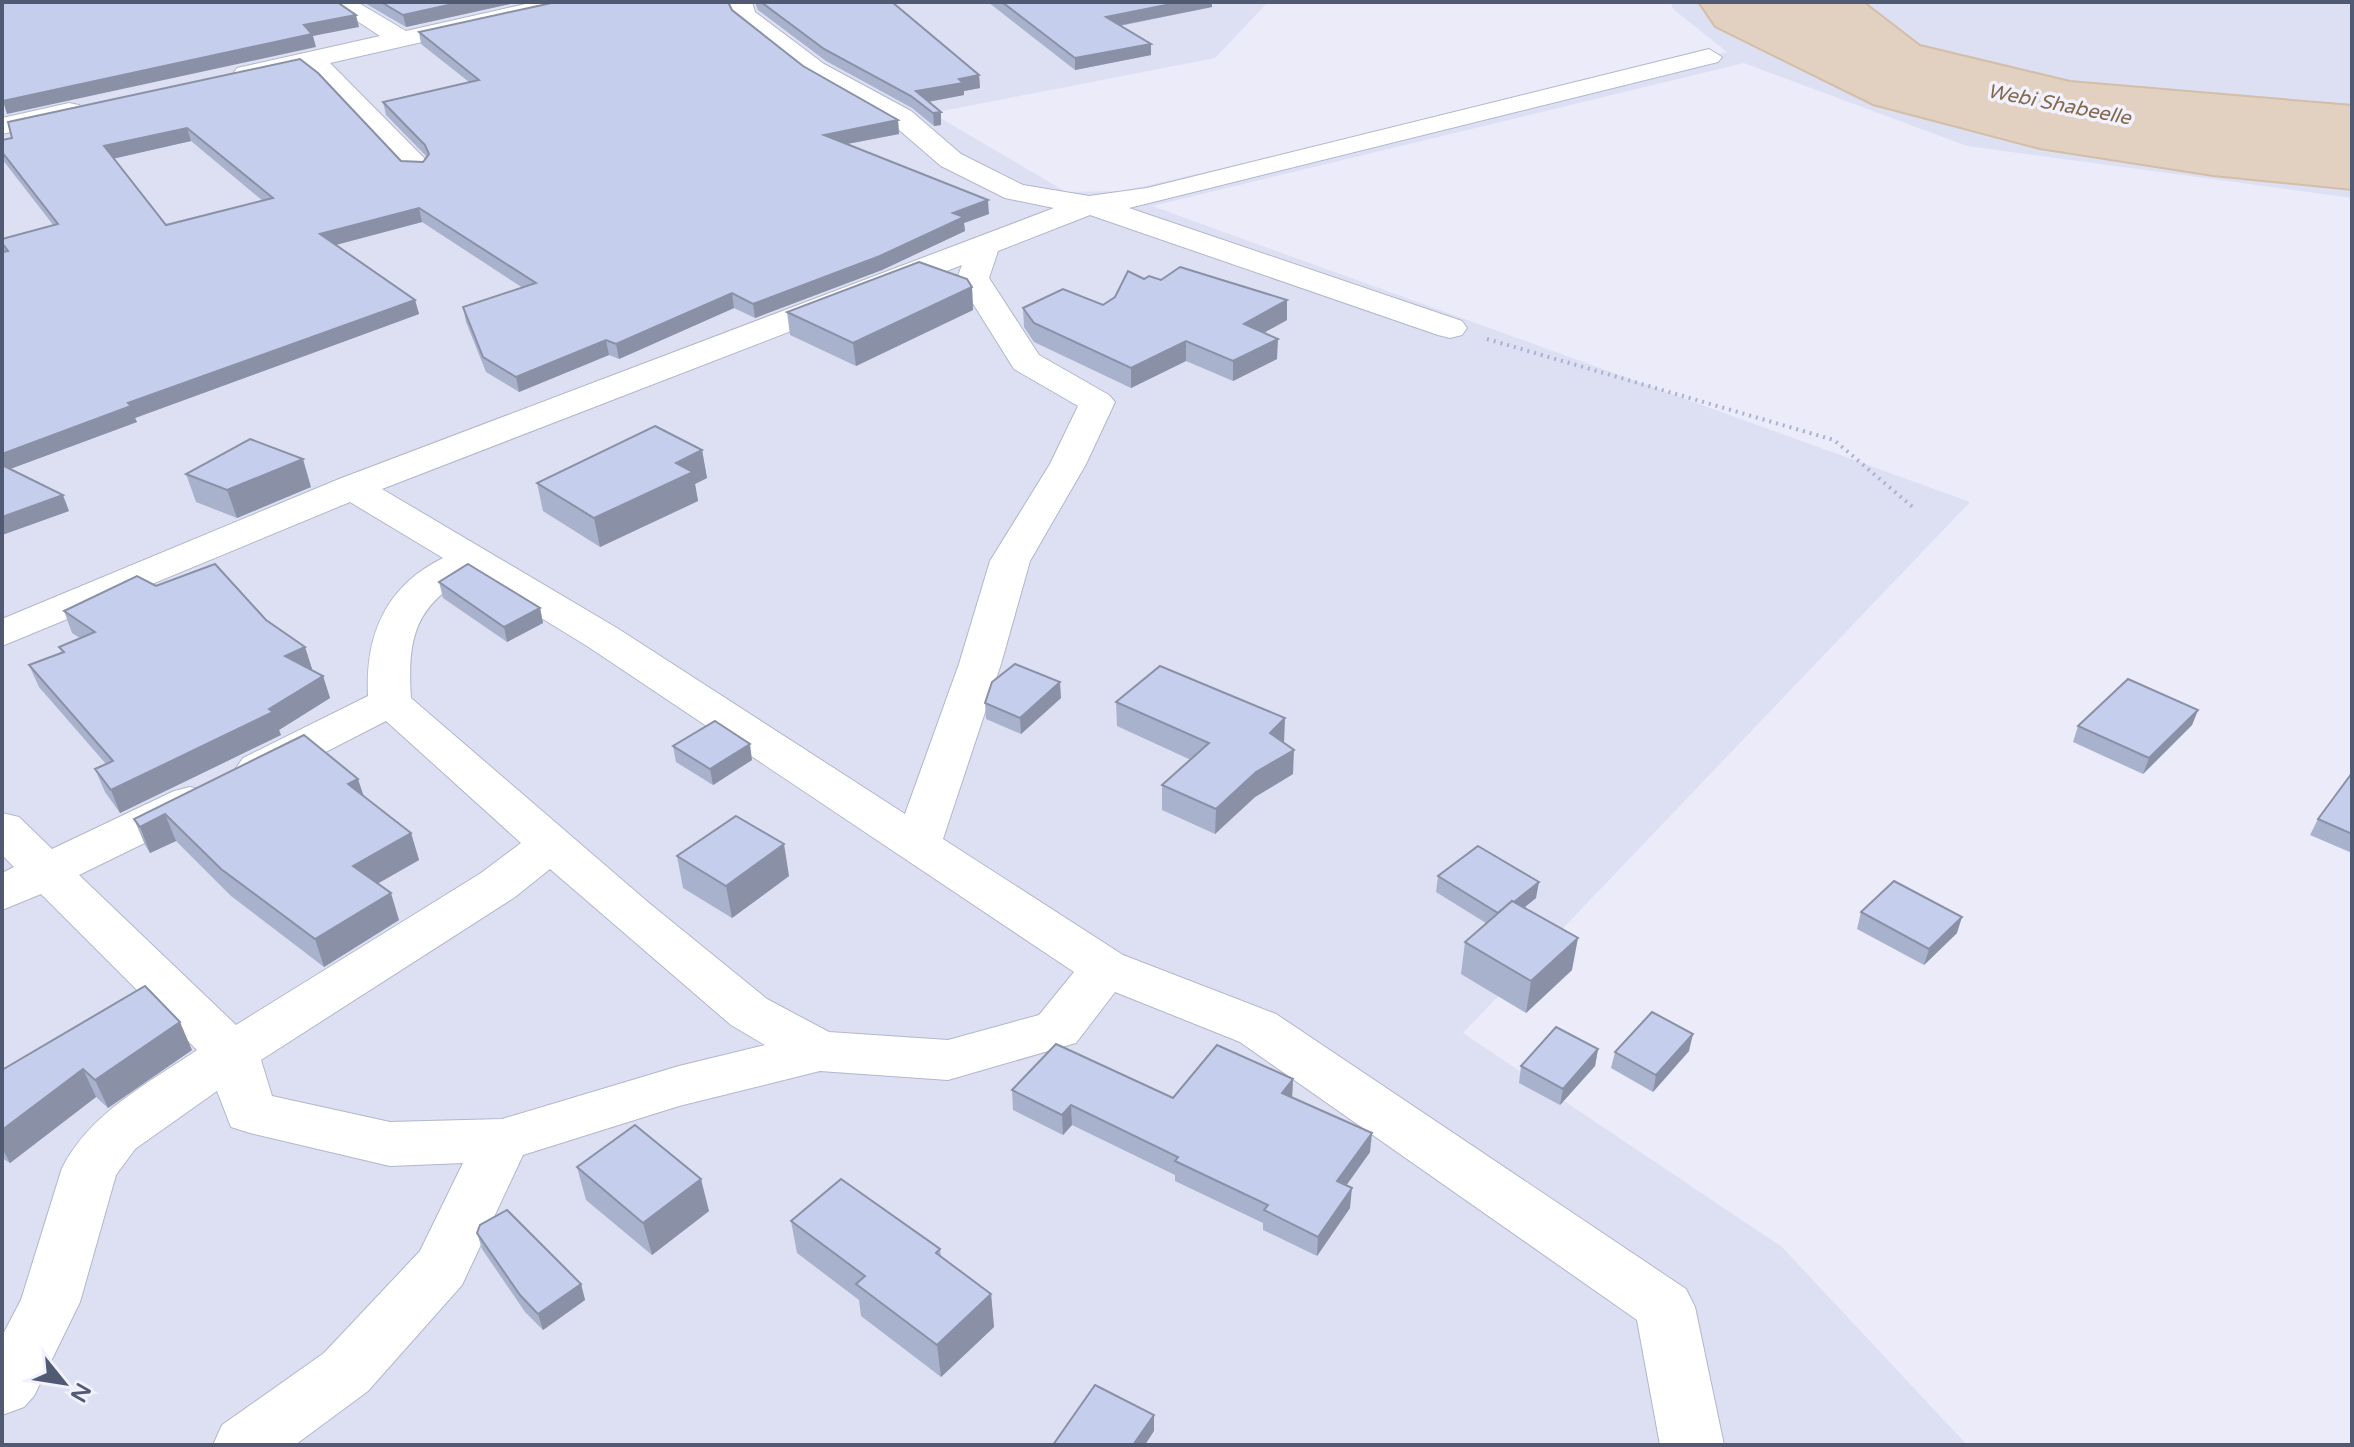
<svg xmlns="http://www.w3.org/2000/svg" width="2354" height="1447" viewBox="0 0 2354 1447" font-family="'Varela Round',sans-serif">
<style>
.residential{fill:#dddff3}
.water{fill:#e2d1c1;stroke:#d3bea8;stroke-width:2}
.lines{fill:none;stroke-linecap:round;stroke-linejoin:round}
.minor-casing{stroke:#b1b7cc;stroke-width:2}
.path{stroke:#a8b3d2;stroke-width:4;stroke-dasharray:2 5;stroke-linecap:butt}
.minor{fill:#fff;fill-rule:evenodd}
.wall{fill:#a9b2cc;fill-rule:evenodd}
.shaded-wall{fill:#8a91a6}
.building{fill:#c5cfed;stroke:#8a91a6;stroke-width:2;fill-rule:evenodd}
.labels{text-anchor:middle;dominant-baseline:central;stroke-width:7;stroke-linejoin:round;paint-order:stroke}
.far-water-label{font-size:20px;font-style:italic;fill:#84694c;stroke:#f1f2fd}
</style>
<rect width="100%" height="100%" fill="#ebebfa"/>
<g class="residential">
<path d="M2,2H1268L1215,58L932,113L1066,192L1123,191L1727,52L1673,9L1671,2H1698L1715,27L2040,149L2213,176L2352,190V198L1967,146L1744,63L1152,206L1970,502L1463,1033L1782,1247L1967,1445H2Z"/>
<path d="M1864,2H2352V105L2070,81L1920,45Z"/>
</g>
<path class="water" d="M1698,2H1864L1920,45L2070,81L2352,105V190L2213,176L2040,149L1873,105L1715,27Z"/>
<g class="lines">
<g class="minor-casing">
<g id="minor">
<path d="M328,2H357L406,31L534,2H579L567,9L330,63L426,160L430,166L426,172H406L323,83L305,69L246,82L237,80L233,74L237,68L380,36Z"/>
<path d="M728,2H752L755,12L824,64L911,111L961,154L1023,185L1089,196L1147,188L1709,49L1722,57L1718,62L1129,208L1462,321L1467,328L1462,335L1450,338L1438,335L1090,215L998,251L989,278L1039,355L1109,395L1115,402L1086,464L1030,561L1001,664L943,839L1123,955L1276,1014L1686,1289L1695,1307L1724,1445H1660L1637,1320L1240,1042L1115,992L1076,1043L948,1080L820,1071L679,1106L523,1155L462,1285L368,1391L295,1445H213L222,1425L324,1353L420,1251L463,1163L390,1166L250,1133L231,1127L217,1091L135,1149L116,1175L80,1302L34,1396L24,1407L2,1415V1336L21,1300L62,1168C91,1112 146,1085 197,1050L41,894L2,910V873L14,867L2,855V813L19,817L52,849L174,791L190,787L206,791L213,802L206,813L79,875L236,1025L481,873L521,843L386,721L275,778L259,782L243,778L236,768L243,758L368,696C365,634 386,586 443,558L350,502L2,646V619L339,479L1054,208L1005,198L941,166L891,123L806,76L735,20ZM962,265L957,278L1014,369L1078,406L1050,464L990,561L959,664L905,814L617,628L382,489ZM471,575L587,646L1074,972L1039,1015L948,1040L829,1032L767,999L649,903L411,698C407,638 415,604 471,575ZM550,869L731,1025L765,1045L679,1066L502,1119L390,1122L272,1096L261,1060L515,897Z"/>
<path d="M69,103L79,105L83,111L79,117L2,134V118Z"/>
</g>
</g>
<path class="path" d="M1487,339L1834,440L1915,509"/>
<use href="#minor" class="minor"/>
</g>
<g class="wall">
<path d="M363,2H519L406,27Z"/>
<path d="M755,2H892L979,75L980,88L964,91V95L929,102L941,125L934,126L912,108L826,61L758,10Z"/>
<path d="M988,2H1212V7L1120,26L1151,55L1075,70Z"/>
<path d="M732,10L803,66L898,120L899,134L847,144L989,214L964,223L965,231L882,270L755,318L734,308L619,359L609,355L519,392L486,372L466,322L463,307L523,288L422,222L336,245L415,300L419,314L135,418L137,422L10,469L69,511L2,535L4,252L2,248V239L54,226L2,159V140L300,59L401,161L423,162L427,157L386,115L383,102L469,82L421,44L419,32ZM191,141L263,201L166,225L113,158Z"/>
<path d="M1144,279L1287,320L1263,333L1277,359L1233,381L1186,361L1131,388L1034,342L1024,327L1023,308L1103,305Z"/>
<path d="M972,287L973,310L856,366L790,335L787,312Z"/>
<path d="M702,450L707,478L695,484L698,501L600,547L543,511L537,483Z"/>
<path d="M186,474L311,487L237,518L196,502Z"/>
<path d="M439,582L540,608L543,623L507,642L443,598Z"/>
<path d="M156,586L266,620L305,647L312,669L311,670L323,676L330,698L279,730L281,735L120,813L105,792L95,769L106,764L39,687L29,665L62,652L59,647L80,638L72,633L64,611Z"/>
<path d="M1061,698L1021,734L986,719L985,703Z"/>
<path d="M1116,702L1284,743L1293,774L1255,797L1215,834L1162,810V785L1191,760L1117,726Z"/>
<path d="M2198,710L2192,725L2143,774L2073,742L2078,726Z"/>
<path d="M304,735L363,796L411,833L419,860L377,884L399,920L324,967L231,896L176,841L150,853L145,845L134,819Z"/>
<path d="M673,746L752,760L713,785L676,762Z"/>
<path d="M2352,773V853L2310,835L2318,819Z"/>
<path d="M677,856L789,876L732,918L683,888Z"/>
<path d="M1438,876L1536,898L1524,908L1572,970L1526,1013L1461,974L1465,942L1486,923L1436,892Z"/>
<path d="M1861,912L1957,933L1924,965L1857,929Z"/>
<path d="M1598,1049L1595,1066L1560,1105L1519,1083L1521,1066Z"/>
<path d="M192,1050L108,1108L96,1097L10,1163L2,1158V1070Z"/>
<path d="M1689,1051L1653,1092L1611,1068L1615,1052Z"/>
<path d="M1293,1079L1292,1097L1370,1152L1346,1186L1350,1208L1317,1256L1263,1230V1223L1175,1181V1175L1072,1125L1063,1135L1013,1110L1012,1090L1173,1098Z"/>
<path d="M577,1167L709,1211L652,1255L586,1200Z"/>
<path d="M791,1221L940,1249L941,1256L991,1294L994,1327L941,1377L861,1316L859,1300L797,1253Z"/>
<path d="M477,1233L581,1284L585,1300L543,1330L525,1312L482,1249Z"/>
</g>
<g class="shaded-wall">
<path d="M462,2H519L406,27L403,15Z"/>
<path d="M1181,2H1212V7L1106,28V17Z"/>
<path d="M356,15L359,27L313,36L316,47L7,114L3,101L304,25Z"/>
<path d="M1151,44V55L1075,70V58Z"/>
<path d="M979,75L980,88L964,91V95L921,103L916,91L959,79Z"/>
<path d="M941,112V125L934,126L933,113Z"/>
<path d="M898,120L899,134L826,148L824,135Z"/>
<path d="M187,128L191,141L108,160L104,146Z"/>
<path d="M988,200L989,214L964,223L965,231L882,270L755,318L753,304L953,213Z"/>
<path d="M419,208L422,222L324,248L320,234Z"/>
<path d="M972,287L973,310L856,366L853,343Z"/>
<path d="M732,293L734,308L619,359L616,344Z"/>
<path d="M415,300L419,314L135,418L137,422L2,472V454L128,403Z"/>
<path d="M1287,300V320L1244,344V324Z"/>
<path d="M1278,339L1277,359L1233,381V361Z"/>
<path d="M606,340L609,355L519,392L516,377Z"/>
<path d="M1186,341V361L1131,388V368Z"/>
<path d="M702,450L707,478L695,484L698,501L600,547L594,518L676,463Z"/>
<path d="M303,459L311,487L237,518L227,490Z"/>
<path d="M63,495L69,511L2,535V517Z"/>
<path d="M540,608L543,623L507,642L504,627Z"/>
<path d="M305,647L312,669L292,679L285,656Z"/>
<path d="M323,676L330,698L279,730L281,735L120,813L111,790L269,709Z"/>
<path d="M1060,682L1061,698L1021,734L1020,718Z"/>
<path d="M2198,710L2192,725L2143,774L2149,758Z"/>
<path d="M1285,718L1284,743L1270,733Z"/>
<path d="M750,744L752,760L713,785L710,769Z"/>
<path d="M1294,750L1293,774L1255,797L1215,834L1216,809L1256,772Z"/>
<path d="M358,779L367,806L348,784Z"/>
<path d="M165,814L176,841L150,853L140,827Z"/>
<path d="M411,833L419,860L361,893L353,866Z"/>
<path d="M784,844L789,876L732,918L726,886Z"/>
<path d="M1539,882L1536,898L1496,930L1498,914Z"/>
<path d="M391,893L399,920L324,967L315,939Z"/>
<path d="M1962,917L1957,933L1924,965L1929,949Z"/>
<path d="M1578,938L1572,970L1526,1013L1531,981Z"/>
<path d="M180,1022L192,1050L108,1108L95,1080Z"/>
<path d="M1693,1034L1689,1051L1653,1092L1656,1075Z"/>
<path d="M1598,1049L1595,1066L1560,1105L1563,1089Z"/>
<path d="M83,1069L96,1097L10,1163L2,1148V1130Z"/>
<path d="M1293,1079L1292,1098L1282,1093Z"/>
<path d="M1071,1105L1072,1125L1063,1135L1062,1115Z"/>
<path d="M1372,1133L1370,1152L1335,1201L1337,1181Z"/>
<path d="M701,1179L709,1211L652,1255L643,1223Z"/>
<path d="M1352,1188L1350,1208L1317,1256L1318,1237Z"/>
<path d="M581,1284L585,1300L543,1330L538,1314Z"/>
<path d="M991,1294L994,1327L941,1377L937,1345Z"/>
<path d="M1154,1415V1431L1145,1445H1133Z"/>
</g>
<g class="building">
<path d="M2,2H337L356,15L304,25L312,34L3,101Z"/>
<path d="M381,2H462L403,15Z"/>
<path d="M556,2H728L732,10L803,66L898,120L824,135L988,200L953,213L964,217L880,256L753,304L732,293L616,344L606,340L516,377L483,357L463,307L536,283L419,208L320,234L415,300L128,403L131,406L2,454V252L8,251L2,243V239L58,224L2,152V140L12,138L8,122L300,59L318,73L401,161L423,162L429,154L425,145L383,102L479,80L419,32ZM187,128L273,198L166,225L104,146Z"/>
<path d="M761,2H892L979,75L959,79L963,83L916,91L941,112L933,113L911,96L824,49Z"/>
<path d="M1002,2H1181L1106,17L1151,44L1075,58Z"/>
<path d="M919,262L967,279L972,287L853,343L787,312Z"/>
<path d="M1180,267L1287,300L1244,324L1278,339L1233,361L1186,341L1131,368L1034,323L1023,308L1063,289L1103,305L1115,297L1128,271L1144,279L1149,276L1161,280Z"/>
<path d="M655,426L702,450L676,463L693,472L594,518L537,483Z"/>
<path d="M250,439L303,459L227,490L186,474Z"/>
<path d="M2,465L63,495L2,517Z"/>
<path d="M215,564L266,620L305,647L285,656L323,676L269,709L273,712L111,790L95,769L113,761L29,665L64,652L59,647L95,632L64,611L137,576L156,586Z"/>
<path d="M468,564L540,608L504,627L439,582Z"/>
<path d="M1015,664L1060,682L1020,718L985,703L992,682Z"/>
<path d="M1160,666L1285,718L1270,733L1294,750L1256,772L1216,809L1162,785L1209,743L1116,702Z"/>
<path d="M2128,679L2198,710L2149,758L2078,726Z"/>
<path d="M715,721L750,744L710,769L673,746Z"/>
<path d="M304,735L358,779L348,784L411,833L353,866L391,893L315,939L221,869L165,814L140,827L134,819Z"/>
<path d="M2352,773V834L2318,819Z"/>
<path d="M736,816L784,844L726,886L677,856Z"/>
<path d="M1478,846L1539,882L1514,902L1512,901L1498,913L1438,876Z"/>
<path d="M1894,881L1962,917L1929,949L1861,912Z"/>
<path d="M1512,901L1578,938L1531,981L1465,942Z"/>
<path d="M145,986L180,1022L95,1080L83,1069L2,1130V1070Z"/>
<path d="M1652,1012L1693,1034L1656,1075L1615,1052Z"/>
<path d="M1556,1027L1598,1049L1563,1089L1521,1066Z"/>
<path d="M1056,1044L1173,1098L1217,1045L1293,1079L1282,1093L1372,1133L1337,1181L1352,1188L1318,1237L1264,1210L1268,1205L1175,1161L1178,1157L1071,1105L1062,1115L1012,1090Z"/>
<path d="M635,1125L701,1179L643,1223L577,1167Z"/>
<path d="M841,1179L940,1249L936,1253L991,1294L937,1345L856,1284L865,1276L791,1221Z"/>
<path d="M507,1210L581,1284L538,1314L520,1295L477,1233L480,1225Z"/>
<path d="M1095,1385L1154,1415L1133,1445H1053Z"/>
</g>
<g class="labels">
<g class="far-water-label">
<text transform="translate(2059 105) rotate(11)">Webi Shabeelle</text>
</g>
</g>
<rect width="2354" height="1447" fill="none" stroke="#505b73" stroke-width="8"/>
<g transform="translate(64 1383) rotate(120)" stroke="#f1f2fd" stroke-width="6" paint-order="stroke">
<path d="M0-6L14 30L0 20L-14 30Z" fill="#505b73"/>
<text y="-12" font-size="22" font-weight="bold" text-anchor="middle" fill="#505b73">N</text>
</g>
</svg>
